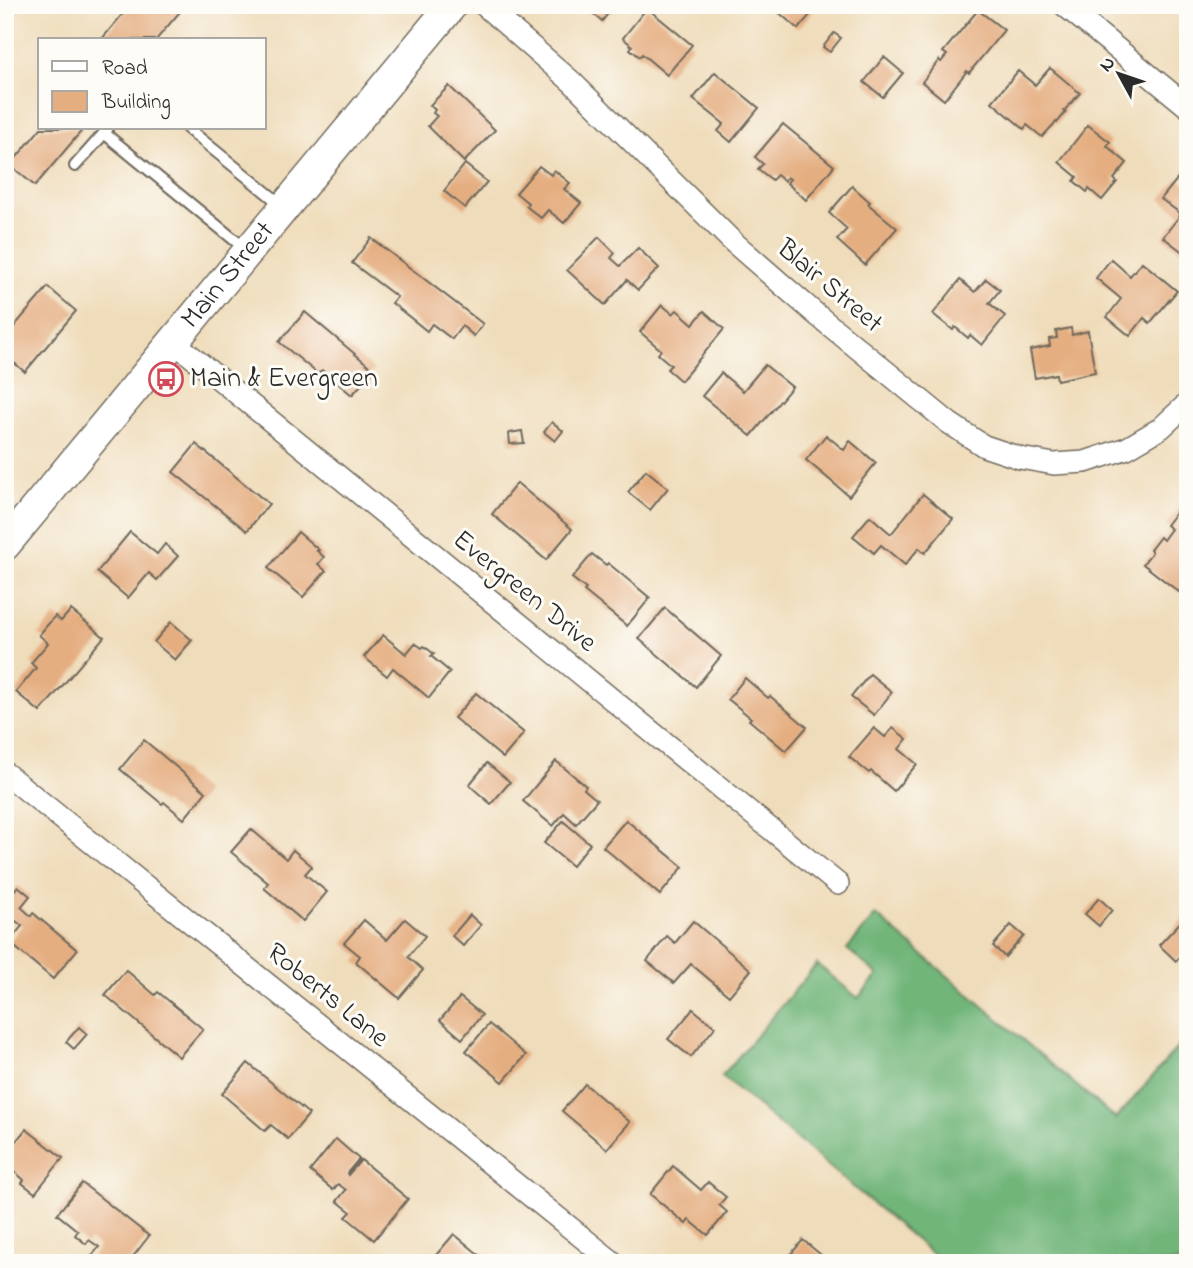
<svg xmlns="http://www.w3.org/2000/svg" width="1193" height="1268" viewBox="0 0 1193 1268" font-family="'Indie Flower',sans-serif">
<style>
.forest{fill:#71b579;stroke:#4e7052;stroke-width:2}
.building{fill:#e5ae81}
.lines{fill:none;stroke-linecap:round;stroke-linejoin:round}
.lane-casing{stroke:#70695d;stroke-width:14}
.street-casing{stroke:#70695d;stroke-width:24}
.secondary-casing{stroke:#70695d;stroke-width:33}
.lane{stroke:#fff;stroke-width:10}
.street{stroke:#fff;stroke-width:21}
.secondary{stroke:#fff;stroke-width:30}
.labels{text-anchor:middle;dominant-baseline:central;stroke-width:6;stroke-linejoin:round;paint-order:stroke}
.street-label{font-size:28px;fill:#2b2b2b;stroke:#fdfcf7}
.poi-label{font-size:28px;fill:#2b2b2b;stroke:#fdfcf7;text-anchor:start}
</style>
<rect width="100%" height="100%" fill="#fdfcf7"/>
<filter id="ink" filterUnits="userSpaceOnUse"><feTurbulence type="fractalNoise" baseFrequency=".0143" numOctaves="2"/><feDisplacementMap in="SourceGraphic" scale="14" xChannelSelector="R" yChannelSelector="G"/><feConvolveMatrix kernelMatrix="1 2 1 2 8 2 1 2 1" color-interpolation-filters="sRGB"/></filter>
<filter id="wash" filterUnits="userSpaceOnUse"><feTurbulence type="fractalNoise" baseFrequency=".00686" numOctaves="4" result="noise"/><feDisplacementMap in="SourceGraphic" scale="28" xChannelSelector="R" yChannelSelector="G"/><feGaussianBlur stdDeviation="1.57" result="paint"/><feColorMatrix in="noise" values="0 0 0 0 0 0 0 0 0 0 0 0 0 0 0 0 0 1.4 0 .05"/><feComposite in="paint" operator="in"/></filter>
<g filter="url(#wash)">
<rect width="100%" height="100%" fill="#efdcba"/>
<path class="forest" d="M876,915L1116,1119L1188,1035V1263H943L722,1076L817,964L858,998L878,975L847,949Z"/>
<g id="blocks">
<g class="building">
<path d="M130,5H182L184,7L156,40H101Z"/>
<path d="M583,5H615L602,21Z"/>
<path d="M782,5H813L816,8L798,29L777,11Z"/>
<path d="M647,8L692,45L667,75L642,54L640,57L630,49L632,46L623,38Z"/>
<path d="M978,10L1004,30L969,73L967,71L944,100L922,82L939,60L941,62L947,55L943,52Z"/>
<path d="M834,33L841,38L830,52L823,47Z"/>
<path d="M884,57L903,73L883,97L864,82Z"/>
<path d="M1050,68L1080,93L1064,111L1066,112L1057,123L1056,122L1042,137L1027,125L1024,129L992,102L1018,71L1035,85Z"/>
<path d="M715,72L759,108L731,142L718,131L724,124L693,99Z"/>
<path d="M449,86L495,130L464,162L428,126L437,116L433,113L435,110L430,105Z"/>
<path d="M783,124L834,166L806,200L787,183L790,179L787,177L784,181L777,175L772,180L758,169L763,164L755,157Z"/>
<path d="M1088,125L1110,142L1107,146L1127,163L1114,179L1117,182L1102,200L1089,189L1087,192L1074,181L1077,177L1059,162Z"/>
<path d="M41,128H84L35,186L10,165Z"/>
<path d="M465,164L487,182L465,208L444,191Z"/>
<path d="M539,166L551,175L554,170L570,183L564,189L581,203L564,223L548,210L541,218L526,206L528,203L516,193Z"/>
<path d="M1178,178L1188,186V256L1163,237L1181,214L1161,199Z"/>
<path d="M852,186L870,202L868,204L897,228L865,265L837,240L847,229L829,213Z"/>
<path d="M599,237L615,253L611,258L620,266L638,248L659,268L638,290L627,280L605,305L567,270Z"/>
<path d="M371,238L483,324L474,336L462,326L452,339L432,324L427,331L392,303L397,297L352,263Z"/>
<path d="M1111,259L1130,276L1142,262L1177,291L1150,323L1144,318L1130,336L1107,317L1121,299L1096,278Z"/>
<path d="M986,279L1000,290L989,303L1005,316L982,345L970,335L968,338L955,327L953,330L933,314L960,280L975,292Z"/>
<path d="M48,287L76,311L25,372L5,355V337Z"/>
<path d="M662,305L673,314L677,310L693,324L704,311L724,329L681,381L667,369L671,365L658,354L661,350L640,332Z"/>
<path d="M305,312L374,370L352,395L322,370L318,374L279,342Z"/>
<path d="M1071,328L1072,335L1088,331L1095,372L1057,380L1056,374L1035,378L1030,350L1050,346L1049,339L1057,338L1056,331Z"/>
<path d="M765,365L792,387L751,436L702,396L721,373L743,391Z"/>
<path d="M552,422L563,431L555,441L544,432Z"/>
<path d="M522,431L524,443L510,444L509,433Z"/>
<path d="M826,435L844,450L850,441L876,463L849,496L806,460Z"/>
<path d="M196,444L269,504L247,531L173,472Z"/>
<path d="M646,470L668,488L650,510L628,492Z"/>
<path d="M517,483L572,529L546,560L492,514Z"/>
<path d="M923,494L953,519L925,553L919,548L905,565L881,545L874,553L853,536L870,516L891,534Z"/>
<path d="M1185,500L1188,502V567L1185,571L1188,574V581L1179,592L1143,564L1152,552L1150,550L1160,537L1163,540L1171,529L1166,525Z"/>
<path d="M130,532L157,554L165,544L178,556L157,580L149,573L128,598L97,572Z"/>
<path d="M298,532L319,550L317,551L324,557L318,564L326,571L303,597L268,568Z"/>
<path d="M592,554L606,565L608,563L650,598L627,626L584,591L586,589L572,578Z"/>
<path d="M665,608L721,656L696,687L639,639Z"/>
<path d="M71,610L104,637L40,712L16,692L36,668L31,663L48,643L39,635L55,616L61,621Z"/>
<path d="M171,622L192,640L175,660L154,642Z"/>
<path d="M383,635L406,654L415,643L422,648L424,646L434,654L431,656L450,672L429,698L393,668L387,676L364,657Z"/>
<path d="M870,674L892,692L874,715L851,697Z"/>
<path d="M745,678L768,698L770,696L807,727L786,751L749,720L751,718L728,699Z"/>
<path d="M476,693L524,733L503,758L454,718Z"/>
<path d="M874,728L885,737L893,728L907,739L899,749L917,764L894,791L871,771L869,773L849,757Z"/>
<path d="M144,740L206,792L184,819L164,802L162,804L120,769Z"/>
<path d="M556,761L586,786L584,789L597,800L576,824L564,813L553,826L523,801Z"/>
<path d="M487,763L510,782L491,804L469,785Z"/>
<path d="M626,820L683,867L660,895L603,847Z"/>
<path d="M563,821L590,844L572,866L544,843Z"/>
<path d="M251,829L286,859L293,850L312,866L305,874L327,892L303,921L264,888L268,883L231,852Z"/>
<path d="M18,886L30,896L21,907L31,916L33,913L77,950L53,979L9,942L22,926L5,912V901Z"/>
<path d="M1099,898L1112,910L1099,926L1085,914Z"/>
<path d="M1188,914V953L1186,951L1176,961L1159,945Z"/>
<path d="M470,915L481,925L463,946L452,936Z"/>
<path d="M405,919L425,936L408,957L423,970L399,998L356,962L360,956L344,943L364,920L387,940Z"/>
<path d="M693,921L751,970L729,996L691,964L674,983L647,961L667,936L675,943Z"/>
<path d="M1011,925L1024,936L1005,957L993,946Z"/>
<path d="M126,970L155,995L158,992L203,1029L179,1057L105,995Z"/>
<path d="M460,997L482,1015L462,1039L440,1020Z"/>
<path d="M693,1009L715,1027L691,1057L668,1039Z"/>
<path d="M489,1024L526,1055L503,1082L466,1051Z"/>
<path d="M79,1027L87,1034L74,1049L66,1042Z"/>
<path d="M248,1063L309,1114L288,1139L271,1125L265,1131L222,1094Z"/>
<path d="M585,1084L630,1122L607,1149L562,1111Z"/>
<path d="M26,1129L63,1158L35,1193L22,1183L24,1180L15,1172L5,1184V1148L8,1151Z"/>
<path d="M336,1139L359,1159L347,1173L348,1175L361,1160L408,1199L374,1240L346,1217L351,1212L337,1201L346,1190L338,1184L333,1190L310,1171Z"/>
<path d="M673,1166L701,1190L708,1182L726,1197L719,1205L727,1212L708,1235L689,1220L686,1224L650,1194Z"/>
<path d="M82,1183L149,1236L128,1263H99L91,1257L99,1247L89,1240L86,1244L75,1235L78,1231L57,1214Z"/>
<path d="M454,1234L489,1263H433L431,1261Z"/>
<path d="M803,1240L826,1259L822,1263H783Z"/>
</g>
</g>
</g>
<g filter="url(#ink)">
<use href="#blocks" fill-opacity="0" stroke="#70695d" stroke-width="2"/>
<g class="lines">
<g class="lane-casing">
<g id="lane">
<path d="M187,128L283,206"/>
<path d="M104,133L248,251"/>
<path d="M75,166L107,130"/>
</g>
</g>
<g class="street-casing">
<g id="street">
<path d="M484,5L572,82L731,240L817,315L949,423L984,446L1020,458L1054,464L1085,462L1127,448L1161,428L1188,403"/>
<path d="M1064,5L1188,107"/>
<path d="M174,342L838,884"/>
<path d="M5,773L614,1263"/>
</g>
</g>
<g class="secondary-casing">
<g id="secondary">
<path id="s1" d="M5,545L452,5"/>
</g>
</g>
<use href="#lane" class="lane"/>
<use href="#street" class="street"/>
<use href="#secondary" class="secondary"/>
</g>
</g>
<defs>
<g id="bus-ring" transform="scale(1.75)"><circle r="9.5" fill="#fdfcf7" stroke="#d1495b" stroke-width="1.5"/><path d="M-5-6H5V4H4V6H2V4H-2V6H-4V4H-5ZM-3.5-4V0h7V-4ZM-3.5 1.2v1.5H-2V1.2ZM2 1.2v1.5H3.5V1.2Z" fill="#d1495b"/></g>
</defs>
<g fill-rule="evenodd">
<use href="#bus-ring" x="166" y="379"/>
</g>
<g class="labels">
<g class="street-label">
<text stroke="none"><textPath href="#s1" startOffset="350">Main Street</textPath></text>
<text transform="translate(829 287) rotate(40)">Blair Street</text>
<text transform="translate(524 592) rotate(39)">Evergreen Drive</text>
<text transform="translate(327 996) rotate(39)">Roberts Lane</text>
</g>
<g class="poi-label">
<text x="190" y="379">Main &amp; Evergreen</text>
</g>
</g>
<rect width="1193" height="1268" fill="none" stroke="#fdfcf7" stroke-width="28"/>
<rect x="38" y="38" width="228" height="91" fill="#fdfcf7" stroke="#a9a8a5" stroke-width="2"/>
<rect x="52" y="61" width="35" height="10" fill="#ffffff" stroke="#a9a8a5" stroke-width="2"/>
<text x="102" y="74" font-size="21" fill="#2b2b2b">Road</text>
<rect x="52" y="91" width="35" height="21" fill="#e5ae81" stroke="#a9a8a5" stroke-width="2"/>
<text x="102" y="108" font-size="21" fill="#2b2b2b">Building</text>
<g transform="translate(1119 74) rotate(310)" stroke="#fdfcf7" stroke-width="5" paint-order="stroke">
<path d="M0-5L12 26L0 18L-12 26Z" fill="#2b2b2b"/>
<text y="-10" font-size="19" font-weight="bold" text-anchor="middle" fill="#2b2b2b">N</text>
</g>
</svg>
